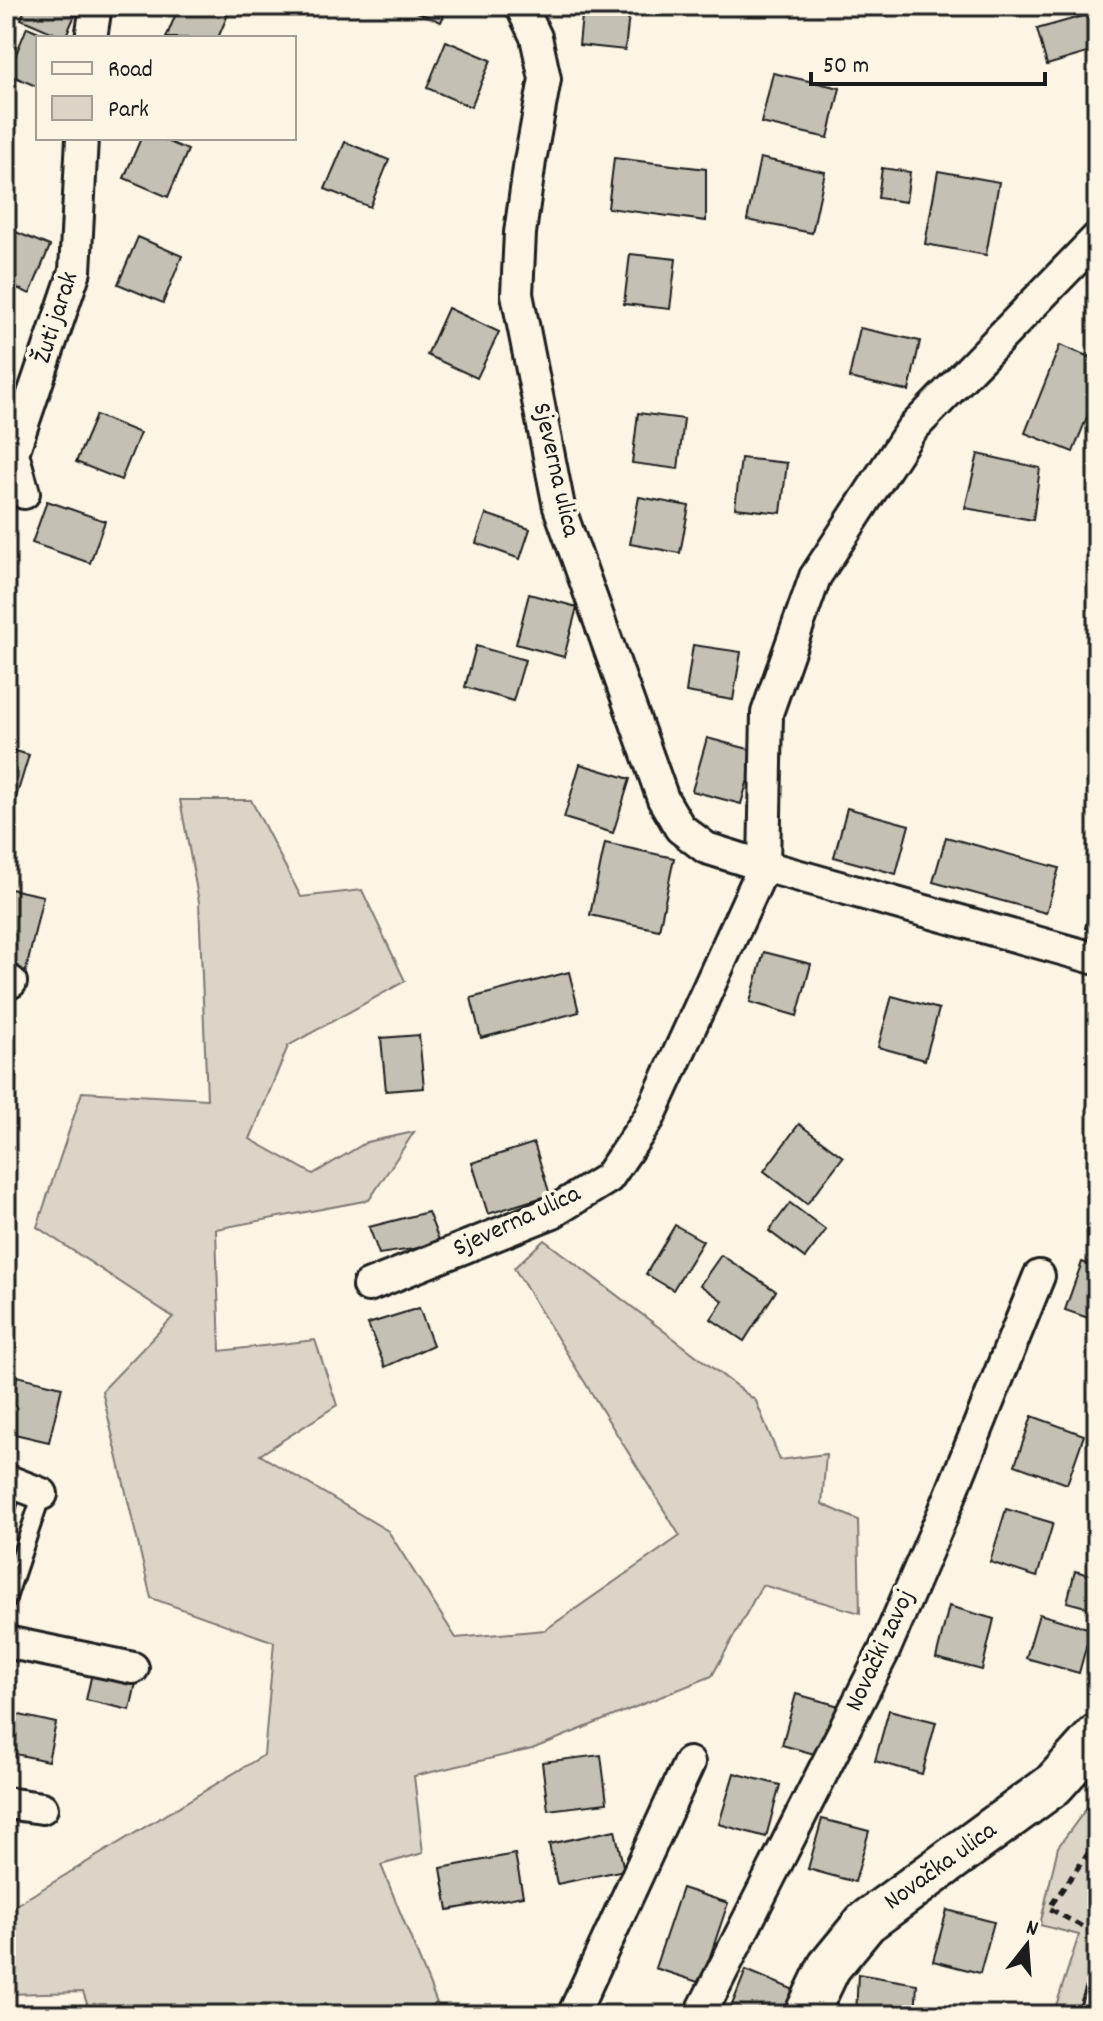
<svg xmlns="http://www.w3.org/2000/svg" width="1103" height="2021" viewBox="0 0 1103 2021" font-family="Dekko,sans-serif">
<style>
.green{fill:#dbd5c8;stroke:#7c7872;stroke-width:2}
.building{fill:#c4c0b3;stroke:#1c1c1c;stroke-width:2}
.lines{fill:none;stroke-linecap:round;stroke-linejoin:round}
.lane-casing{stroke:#1c1c1c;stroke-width:22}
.street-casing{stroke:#1c1c1c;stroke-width:36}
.secondary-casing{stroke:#1c1c1c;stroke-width:48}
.path{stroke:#1c1c1c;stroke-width:5;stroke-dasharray:8 6;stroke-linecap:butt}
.lane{stroke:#fcf5e5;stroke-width:16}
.street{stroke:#fcf5e5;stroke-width:30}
.secondary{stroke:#fcf5e5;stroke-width:42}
.labels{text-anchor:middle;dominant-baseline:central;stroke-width:8;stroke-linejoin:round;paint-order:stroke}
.street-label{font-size:26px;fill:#1c1c1c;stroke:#fcf5e5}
</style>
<rect width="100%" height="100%" fill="#fcf5e5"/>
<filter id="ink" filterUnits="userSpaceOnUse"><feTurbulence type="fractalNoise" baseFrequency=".0125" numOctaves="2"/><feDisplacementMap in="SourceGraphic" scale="16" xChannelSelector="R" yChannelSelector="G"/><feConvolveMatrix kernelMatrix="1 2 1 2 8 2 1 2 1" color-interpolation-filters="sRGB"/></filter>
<g filter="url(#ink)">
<g class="green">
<path d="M180,800H251L301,897L362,890L405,981L288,1046L250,1139L313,1174L367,1142L414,1132L369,1200L216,1229L220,1351L315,1340L337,1405L260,1455L388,1531L456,1638L545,1630L680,1536L514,1268L544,1240L756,1401L780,1460L826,1454L822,1504L858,1520L860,1613L762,1585L712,1676L532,1749L414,1776L423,1853L381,1865L437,2003L410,2015H91L83,1992L6,1994V1911L264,1755L274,1642L151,1598L102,1391L173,1317L37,1227L82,1092L207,1099L199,902Z"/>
<path d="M1097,1794V2015H1053L1079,1935L1040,1925L1058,1847Z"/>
</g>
<g class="building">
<path d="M26,6H79L65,38L21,19Z"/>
<path d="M179,6H213L229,12L218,38H166Z"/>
<path d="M402,6H448L441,22Z"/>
<path d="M583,6H630L625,50L579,45Z"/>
<path d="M1097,12V50L1047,65L1037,29Z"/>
<path d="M27,27L53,38H38V87L8,74Z"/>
<path d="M446,41L491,60L471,107L427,88Z"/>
<path d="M773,73L840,88L828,138L761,123Z"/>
<path d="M141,138H160L188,150L168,197L124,178Z"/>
<path d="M345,142L389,160L370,207L325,189Z"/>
<path d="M614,158L706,169V221L608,208Z"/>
<path d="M760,158L825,172L812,233L747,220Z"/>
<path d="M882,168L910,172L906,202L878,198Z"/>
<path d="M938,171L999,182L986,255L925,244Z"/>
<path d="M6,228L50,246L30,294L6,283Z"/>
<path d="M138,237L182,256L163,303L118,284Z"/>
<path d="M630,254L676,259L670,309L624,304Z"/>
<path d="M448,308L499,332L477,378L427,355Z"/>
<path d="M860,328L920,341L909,391L849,378Z"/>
<path d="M1060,345L1097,360V392L1073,452L1025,433Z"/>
<path d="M638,413L684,419L678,469L632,463Z"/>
<path d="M96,415L140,433L121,480L76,462Z"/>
<path d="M978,454L1040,468L1033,520L965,508Z"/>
<path d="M741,458L787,463L781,513L735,508Z"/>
<path d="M639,497L689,506L680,553L630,544Z"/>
<path d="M47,501L105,521L90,563L32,543Z"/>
<path d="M486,514L530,529L520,559L476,543Z"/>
<path d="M529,594L577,607L564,657L516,644Z"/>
<path d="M693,645L741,652L733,700L686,692Z"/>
<path d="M476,646L525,660L513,701L465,687Z"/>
<path d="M707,738L756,751L741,804L692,791Z"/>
<path d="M6,748L29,755L15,801L6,798Z"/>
<path d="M580,764L630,779L613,833L564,818Z"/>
<path d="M847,808L909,825L896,874L834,857Z"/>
<path d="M946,837L1059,868L1046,913L933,882Z"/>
<path d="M605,843L674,858L659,930L590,915Z"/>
<path d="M1097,886V932L1085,928Z"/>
<path d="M6,888L43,896L25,975L6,971Z"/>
<path d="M764,952L811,964L797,1016L750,1002Z"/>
<path d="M569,972L579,1012L481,1038L471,998Z"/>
<path d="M892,996L939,1009L925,1060L878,1047Z"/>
<path d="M419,1035L424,1088L386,1091L381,1038Z"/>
<path d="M799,1124L843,1157L807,1204L764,1171Z"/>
<path d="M534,1143L550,1195L488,1214L472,1163Z"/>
<path d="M790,1203L826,1230L805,1258L769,1231Z"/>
<path d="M428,1212L441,1245L379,1254L369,1227Z"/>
<path d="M675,1225L703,1241L673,1290L646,1274Z"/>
<path d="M721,1255L776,1291L744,1341L711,1319L723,1301L700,1285Z"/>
<path d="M1082,1262L1097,1267V1321L1065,1310Z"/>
<path d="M419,1308L433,1345L385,1367L368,1324Z"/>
<path d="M17,1376L62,1387L49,1442L6,1432Z"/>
<path d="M1032,1416L1084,1435L1067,1484L1015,1465Z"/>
<path d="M6,1498L19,1502L6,1543Z"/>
<path d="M1006,1509L1053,1523L1037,1577L990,1562Z"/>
<path d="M1075,1571L1097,1577V1610L1067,1602Z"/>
<path d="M949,1606L994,1619L982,1670L936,1658Z"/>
<path d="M1039,1614L1091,1629L1079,1673L1026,1658Z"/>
<path d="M94,1664L138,1674L130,1710L86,1700Z"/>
<path d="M796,1694L843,1707L829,1758L782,1745Z"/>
<path d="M889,1710L936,1722L922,1774L875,1761Z"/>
<path d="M6,1712L56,1723L48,1761L6,1752Z"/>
<path d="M601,1755L607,1803L548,1810L542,1762Z"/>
<path d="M734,1773L780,1785L766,1837L719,1824Z"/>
<path d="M822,1819L869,1831L855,1882L808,1869Z"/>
<path d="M615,1830L624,1870L557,1884L549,1844Z"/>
<path d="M515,1854L523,1896L448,1910L441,1868Z"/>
<path d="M682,1888L728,1903L701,1983L655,1968Z"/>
<path d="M947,1910L994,1922L980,1973L933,1961Z"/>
<path d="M746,1970L799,1992L789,2015H728Z"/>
<path d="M858,1974L917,1984L915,2015H856Z"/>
</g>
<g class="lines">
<g class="lane-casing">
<g id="lane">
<path d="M6,1601L42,1494"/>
<path d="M1087,2015L1097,1984"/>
</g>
</g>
<g class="street-casing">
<g id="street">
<path d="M521,6L536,37L545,79L530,161L520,233L517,294L559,507L663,799L680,828L706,848L764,866L1097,959"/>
<path d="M91,38L96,6"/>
<path d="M24,493L13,453L75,271L82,138"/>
<path d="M6,981L11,982"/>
<path d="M368,1286L553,1212L608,1178L649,1118L764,866L767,713L815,577L911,430L1097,238"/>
<path d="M6,1480L42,1494"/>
<path d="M6,1642L133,1668"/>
<path d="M6,1803L42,1808"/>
<path d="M573,2015L689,1763"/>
<path d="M700,2015L884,1651L943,1514L1039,1276"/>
</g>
</g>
<g class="secondary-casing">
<path id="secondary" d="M806,2015L829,1967L866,1922L1053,1785L1097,1736"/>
</g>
<path class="path" d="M1097,1841L1049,1908L1097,1935"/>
<use href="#lane" class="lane"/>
<use href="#street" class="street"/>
<use href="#secondary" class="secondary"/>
</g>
</g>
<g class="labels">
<g class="street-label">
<text transform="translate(57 318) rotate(-72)">Žuti jarak</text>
<text transform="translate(555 470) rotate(77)">Sjeverna ulica</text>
<text transform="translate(517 1222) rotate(-25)">Sjeverna ulica</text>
<text transform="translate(881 1651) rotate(-65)">Novački zavoj</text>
<text transform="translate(941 1867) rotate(-36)">Novačka ulica</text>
</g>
</g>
<rect width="1103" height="2021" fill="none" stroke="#fcf5e5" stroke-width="32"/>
<rect x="16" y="16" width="1071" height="1989" fill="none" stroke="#1c1c1c" stroke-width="3" filter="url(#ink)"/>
<rect x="36" y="36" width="260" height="104" fill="#fcf5e5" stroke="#a29e95" stroke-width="2"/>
<rect x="52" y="62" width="40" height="12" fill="#fcf5e5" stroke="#a29e95" stroke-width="2"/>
<text x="108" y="76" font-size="24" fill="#1c1c1c">Road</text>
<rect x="52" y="96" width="40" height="24" fill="#dbd5c8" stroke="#a29e95" stroke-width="2"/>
<text x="108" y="116" font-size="24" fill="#1c1c1c">Park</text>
<g transform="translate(1027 1945) rotate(17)" stroke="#fcf5e5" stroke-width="6" paint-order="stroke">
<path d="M0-6L14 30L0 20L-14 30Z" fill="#1c1c1c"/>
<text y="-12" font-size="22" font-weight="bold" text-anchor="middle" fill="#1c1c1c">N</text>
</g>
<path d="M811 72v12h234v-12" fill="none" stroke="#1c1c1c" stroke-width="4"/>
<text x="823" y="72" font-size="24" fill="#1c1c1c" stroke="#fcf5e5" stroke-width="6" paint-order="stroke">50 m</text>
</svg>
